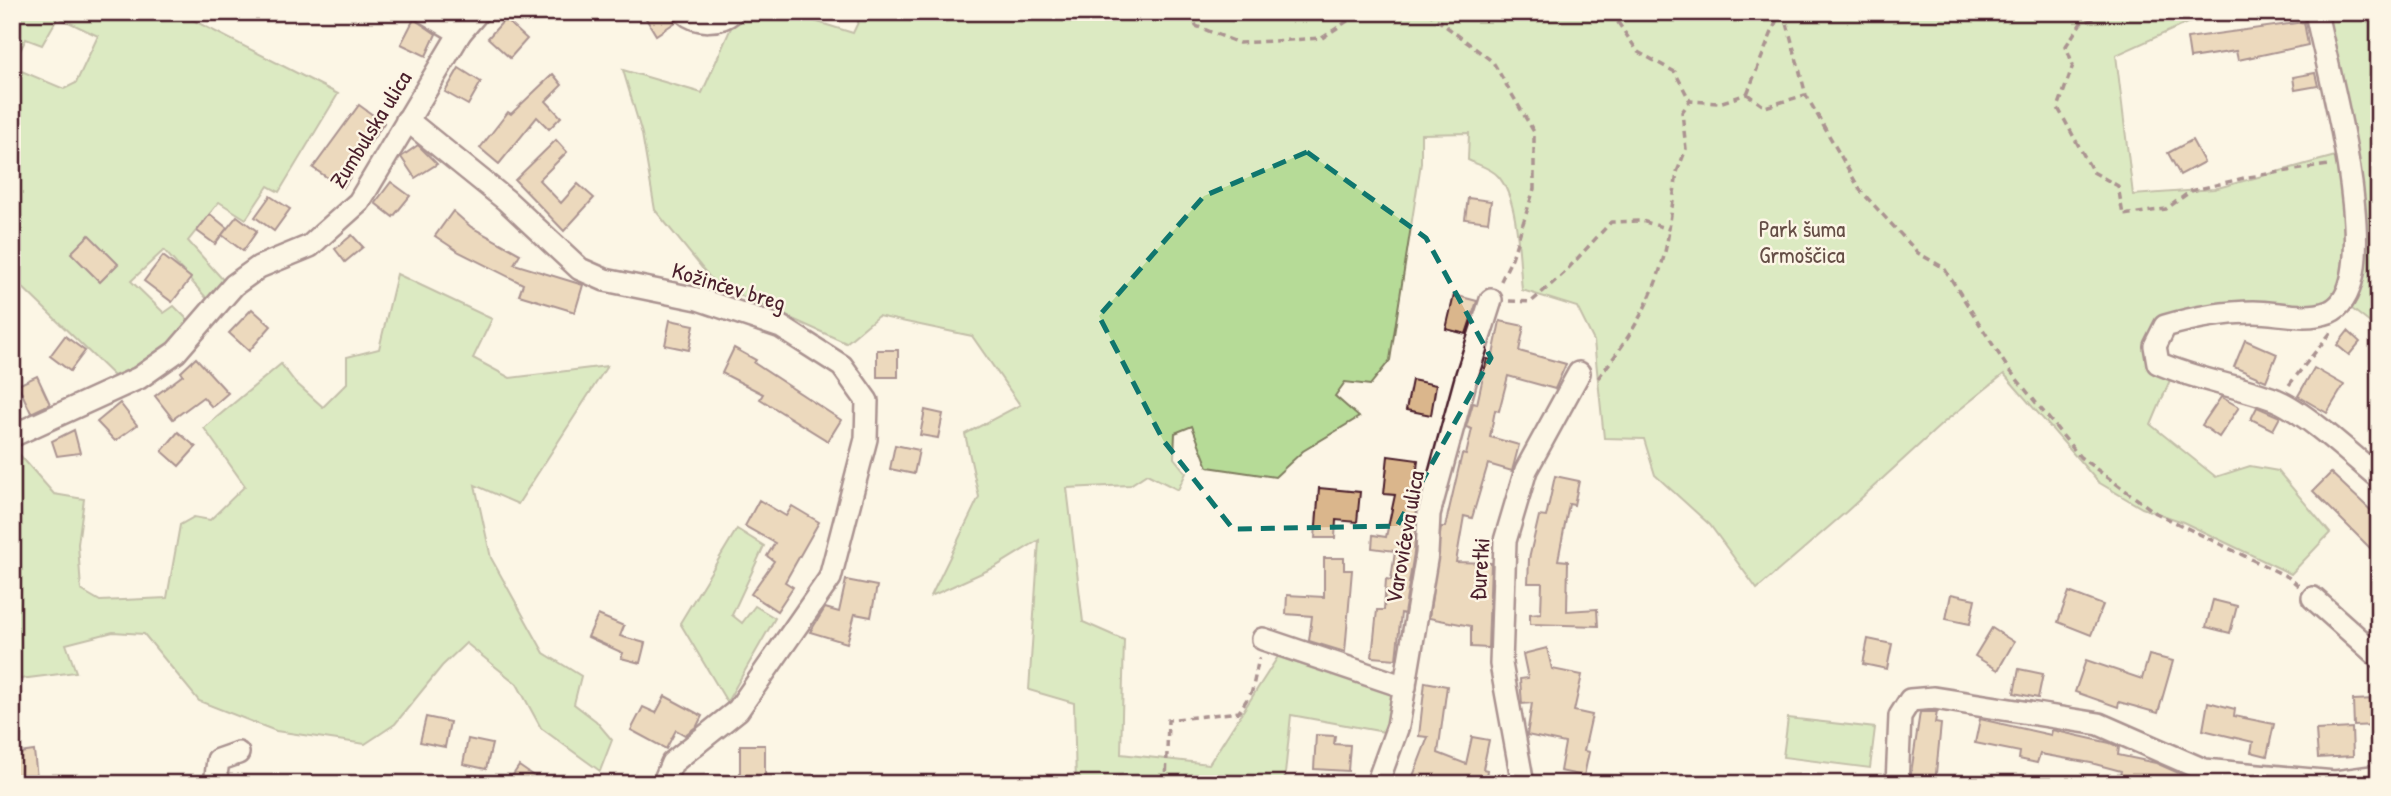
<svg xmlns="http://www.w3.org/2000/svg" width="2391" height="796" viewBox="0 0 2391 796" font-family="'Patrick Hand',sans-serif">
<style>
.green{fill:#b6db97;stroke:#807d61;stroke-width:2}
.building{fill:#dab68c;stroke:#4a1f2b;stroke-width:2}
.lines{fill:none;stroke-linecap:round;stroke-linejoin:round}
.minor-casing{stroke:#4a1f2b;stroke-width:26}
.path{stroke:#4a1f2b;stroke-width:3.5;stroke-dasharray:7 5;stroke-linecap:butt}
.minor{stroke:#fcf5e5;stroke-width:21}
.marked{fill:none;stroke:#0f766e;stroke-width:5;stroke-dasharray:14 9;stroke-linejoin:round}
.labels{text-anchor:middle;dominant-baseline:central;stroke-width:5;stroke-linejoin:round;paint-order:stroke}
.street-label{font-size:23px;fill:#4a1f2b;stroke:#fcf5e5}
.park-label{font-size:23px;fill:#654e46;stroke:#fcf5e5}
</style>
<rect width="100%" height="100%" fill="#fcf5e5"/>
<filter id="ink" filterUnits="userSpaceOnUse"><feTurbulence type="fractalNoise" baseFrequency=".0143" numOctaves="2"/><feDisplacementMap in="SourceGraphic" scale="14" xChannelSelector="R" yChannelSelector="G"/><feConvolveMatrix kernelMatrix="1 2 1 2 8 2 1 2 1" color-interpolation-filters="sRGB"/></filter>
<g filter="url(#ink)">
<g class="green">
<path d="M12,12H177L338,94L279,192L268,186L246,219L219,202L188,241L226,283L209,301L164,250L131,281L164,313L174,306L186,318L187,326L153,359L114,376L12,277V67L64,89L76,83L98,36L58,17L42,45L26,39L12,66Z"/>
<path d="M738,12H785L853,33L863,12H2249L2187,23L2116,55L2133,195L2214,189L2339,155L2321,12H2379V330L2338,298L2330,305L2176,315L2153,367L2170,380L2151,425L2216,477L2250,466L2278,471L2330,533L2291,574L2183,522L2142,508L2098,482L2004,374L1943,423L1846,512L1757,589L1710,525L1655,475L1644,439L1604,438L1594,341L1577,307L1522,290C1519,259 1519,199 1498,176C1491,168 1478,165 1468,160L1469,133L1421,134V163L1390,360L1370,385L1345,382L1335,396L1359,417L1303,451L1275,477L1208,467L1192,426L1175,433L1174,458L1186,473L1178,490L1147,474L1130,485L1067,488L1083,622L1124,640L1121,754L1209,764L1281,652L1394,687L1390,733L1291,715L1284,784H1076L1074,703L1029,690L1039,540L995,567L931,596L979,497L965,434L1020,405L972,336L878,316L846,343L715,284L655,210L642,134L623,70L702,93Z"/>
<path d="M397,274L492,319L473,358L510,378L607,366L518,504L475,485L491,558L544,653L581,676L574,704L596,721L612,740L600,771L541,728L517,684L466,643L442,666L395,724L365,744L276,731L199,701L144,634L113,632L66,644L76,672L12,680V457L19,454L54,494L84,499L78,544L81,590L100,601L167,598L180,525L194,517L210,520L245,486L204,428L281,364L295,382L323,407L347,383V357L379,349Z"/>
<path d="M737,529L764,546L732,615L742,623L755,606L775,618L727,702L680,623Z"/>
<path d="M1788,718L1875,728L1870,768L1783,757Z"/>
</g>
<g class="building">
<path d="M642,12H671L676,22L656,35Z"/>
<path d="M414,19L436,34L426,56L401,44Z"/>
<path d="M505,19L527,39L510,58L488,38Z"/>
<path d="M2304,22L2308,45L2238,60L2236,51L2190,58L2187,38Z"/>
<path d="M459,68L481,82L468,105L445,92Z"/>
<path d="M2315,73L2318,86L2295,90L2293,77Z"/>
<path d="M553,74L562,85L546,101L561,117L549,129L537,117L499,164L480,148L508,112L511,114Z"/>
<path d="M359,105L384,123L354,166L356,168L343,188L313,168Z"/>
<path d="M556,140L567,152L539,180L561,203L578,184L594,198L564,231L515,180Z"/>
<path d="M2192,140L2204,162L2180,175L2168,153Z"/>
<path d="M418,145L437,164L415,178L401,157Z"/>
<path d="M391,182L410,196L393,217L375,203Z"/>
<path d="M270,196L290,209L274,231L255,217Z"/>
<path d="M1468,198L1491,201L1488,222L1465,219Z"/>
<path d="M453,211L471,227L520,254L514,264L583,285L575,312L519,295L523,284L459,252L435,236Z"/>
<path d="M210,214L227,228L215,244L197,231Z"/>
<path d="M237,216L257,231L243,251L222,235Z"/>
<path d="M89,235L118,264L100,282L71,253Z"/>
<path d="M352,235L363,247L345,262L335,249Z"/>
<path d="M163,256L191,278L172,302L144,281Z"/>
<path d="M1454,295L1477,301L1466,334L1446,329Z"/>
<path d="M252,309L271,326L249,351L229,333Z"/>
<path d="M670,320L694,325L689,350L665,345Z"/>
<path d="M1500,321L1524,326L1519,351L1566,364L1555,389L1508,376L1499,411L1495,410L1490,437L1519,445L1512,471L1488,464L1472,518L1464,516L1456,562L1491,563L1488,648L1471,647V626L1429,618L1441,527H1445L1462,454L1466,455L1472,429L1466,427L1473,403L1477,404L1487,359L1492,360Z"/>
<path d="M2348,331L2360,342L2349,355L2337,345Z"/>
<path d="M65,336L85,351L70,371L50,356Z"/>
<path d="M2245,340L2277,354L2266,381L2234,367Z"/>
<path d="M734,348L756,360L754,363L841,420L828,441L760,399L763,394L722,373Z"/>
<rect x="877" y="350" width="21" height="27"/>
<path d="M196,358L228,393L212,407L203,397L173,419L155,396L183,375L181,372Z"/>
<path d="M2314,368L2344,385L2327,413L2298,396Z"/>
<path d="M37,376L50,404L31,413L18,385Z"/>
<path d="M1412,380L1436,385L1431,415L1406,410Z"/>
<path d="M2221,397L2239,407L2219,437L2202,425Z"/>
<path d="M120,403L137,425L115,441L97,422Z"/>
<path d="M2257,407L2280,417L2273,430L2251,419Z"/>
<path d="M925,410L943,414L938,438L920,435Z"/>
<path d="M74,430L80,453L57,456L52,441Z"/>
<path d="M178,432L196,447L179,466L162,451Z"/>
<path d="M895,445L919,450L914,474L890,469Z"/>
<path d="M1388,456L1418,460L1413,506L1417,507L1414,553L1404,614L1401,613L1396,659L1372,657L1377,610H1384L1386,579L1391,580L1395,551L1372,548L1373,535L1386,537L1395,495L1384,494Z"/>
<path d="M2331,473L2379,518V557L2313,491Z"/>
<path d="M1555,476L1579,481L1574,505L1569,504L1558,560L1568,561L1567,611L1597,609L1598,626L1530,624V614L1541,613L1542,583H1528L1529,559L1539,516L1546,517Z"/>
<path d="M1319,488L1360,492L1357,522L1336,520L1335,538H1315Z"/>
<path d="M759,500L786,516L792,506L819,522L785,582L793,587L777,611L751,594L774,561L767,556L775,543L745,526Z"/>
<path d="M1324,558H1344V570H1352L1345,652L1309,641L1312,616L1286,614L1287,595L1324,597Z"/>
<path d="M846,580L877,586L871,617L855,614L847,643L810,632L825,608L839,612Z"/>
<path d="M2069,592L2103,605L2091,635L2058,622Z"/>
<path d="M1951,594L1975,599L1970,624L1946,619Z"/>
<path d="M2213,600L2237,606L2230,633L2206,627Z"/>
<path d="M598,615L624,626L620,636L645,643L640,663L621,658L623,653L588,637Z"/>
<path d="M1992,628L2014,642L1998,670L1975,656Z"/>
<path d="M1868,639L1892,644L1887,669L1863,664Z"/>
<path d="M1547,648L1552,669L1582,675L1574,711L1592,715L1584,751L1589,752L1584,776L1560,771L1565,743L1527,735L1532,703L1522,704L1520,679L1528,678L1523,654Z"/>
<path d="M2149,655L2173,661L2158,713L2119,702L2118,707L2075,692L2086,660L2142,679Z"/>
<path d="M2019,669L2043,674L2038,698L2014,693Z"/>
<path d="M1425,682L1447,686L1438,753L1466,764L1472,737L1489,740L1483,769L1487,770L1485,784H1410L1428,737L1419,736Z"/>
<path d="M665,696L702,716L697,726L685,735L676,730L666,749L631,730L643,707L656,713Z"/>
<path d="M2375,699L2376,725L2354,726L2353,700Z"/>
<path d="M2208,702L2235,709L2234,716L2274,724L2267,756L2251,752L2253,742L2203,730Z"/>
<path d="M1920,712H1937L1935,723L1941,724L1935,783L1910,780Z"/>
<path d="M426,717L450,722L445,747L420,742Z"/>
<path d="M1980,719L2051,735L2052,730L2110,743L2119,747L2118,755L2156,763L2190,778L2189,784H2131L2119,781L2121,771L2091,763L2040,754L2037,763L2019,759L2020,752L1975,743Z"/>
<path d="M2352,728L2353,756L2318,758L2316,730Z"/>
<path d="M1316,735L1335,736L1334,744L1350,745L1348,771L1314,769Z"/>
<path d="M468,739L492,744L486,769L463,764Z"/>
<rect x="740" y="745" width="25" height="32"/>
<path d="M34,751L37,778L12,782V754Z"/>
<path d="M519,766L545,784H507Z"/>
</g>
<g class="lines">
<g class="minor-casing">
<g id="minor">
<path d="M425,12L460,33"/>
<path d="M684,12C697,24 720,23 733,12"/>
<path d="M2316,12C2326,66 2391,286 2329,312C2305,321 2278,312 2254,312C2222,312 2196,317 2165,326L2155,346L2158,363C2196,380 2237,385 2276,400C2305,412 2353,456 2379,478"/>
<path d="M407,120L506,200L580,269L605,280L698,299L781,327L842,366L867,401L866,439L830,578L738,710L672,763L663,784"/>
<path d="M12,436L139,378L176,352L234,285L259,267L310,246L322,235L359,202L460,33L478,12"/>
<path d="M2313,598L2379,657"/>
<path d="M1263,639L1405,687"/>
<path d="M215,784L218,760L238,753"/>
<path d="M1377,784L1398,726L1427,554L1429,514L1467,375L1491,300"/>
<path d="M1523,784L1501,664L1505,541L1526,470L1579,373"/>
<path d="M1897,784L1900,716L1910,700L1934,698L2099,724L2204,770L2335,782L2379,776"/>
</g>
</g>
<g class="path">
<path d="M1192,12L1196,26L1239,43L1322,38L1361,12"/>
<path d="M1427,12L1493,62L1534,132V189L1512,258L1499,285"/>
<path d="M1611,12L1638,52L1675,72L1690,101"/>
<path d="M1784,12L1806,95L1860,190L1918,253L1944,268L2007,367L2080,457L2156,513L2288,577L2299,586"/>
<path d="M2104,12L2099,17L2081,23L2066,46L2073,65L2058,108L2093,172L2118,186L2123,215L2166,209L2191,191L2248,177L2329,165"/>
<path d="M1747,94L1780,12"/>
<path d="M1747,94L1765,107L1805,95"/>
<path d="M1509,301L1531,302L1563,274L1611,222L1642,221L1669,229L1677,172L1686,149L1682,112L1690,101L1719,103L1747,94"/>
<path d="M1598,378C1634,333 1661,288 1669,230"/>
<path d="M2289,385L2332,331"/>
<path d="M1166,784L1168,720L1239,712L1252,691L1259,658"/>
</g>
<use href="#minor" class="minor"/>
</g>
</g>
<path d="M0 0H2391V796H0ZM1307,152L1426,238L1491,358L1397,526L1233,529L1163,440L1099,316L1204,196Z" fill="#fcf5e5" fill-opacity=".55" fill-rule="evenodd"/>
<path class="marked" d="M1307,152L1426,238L1491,358L1397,526L1233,529L1163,440L1099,316L1204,196Z"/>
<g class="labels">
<g class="street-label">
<text transform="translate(370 129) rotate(-58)">Zumbulska ulica</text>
<text transform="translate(729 286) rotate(17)">Kožinčev breg</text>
<text transform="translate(1404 537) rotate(-80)">Varovićeva ulica</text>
<text transform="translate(1479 569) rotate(-86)">Đuretki</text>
</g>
<g class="park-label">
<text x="1802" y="228">Park šuma<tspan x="1802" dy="26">Grmoščica</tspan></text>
</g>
</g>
<rect width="2391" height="796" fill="none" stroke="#fcf5e5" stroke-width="42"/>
<rect x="21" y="21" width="2349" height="754" fill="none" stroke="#4a1f2b" stroke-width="2.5" filter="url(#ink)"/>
</svg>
